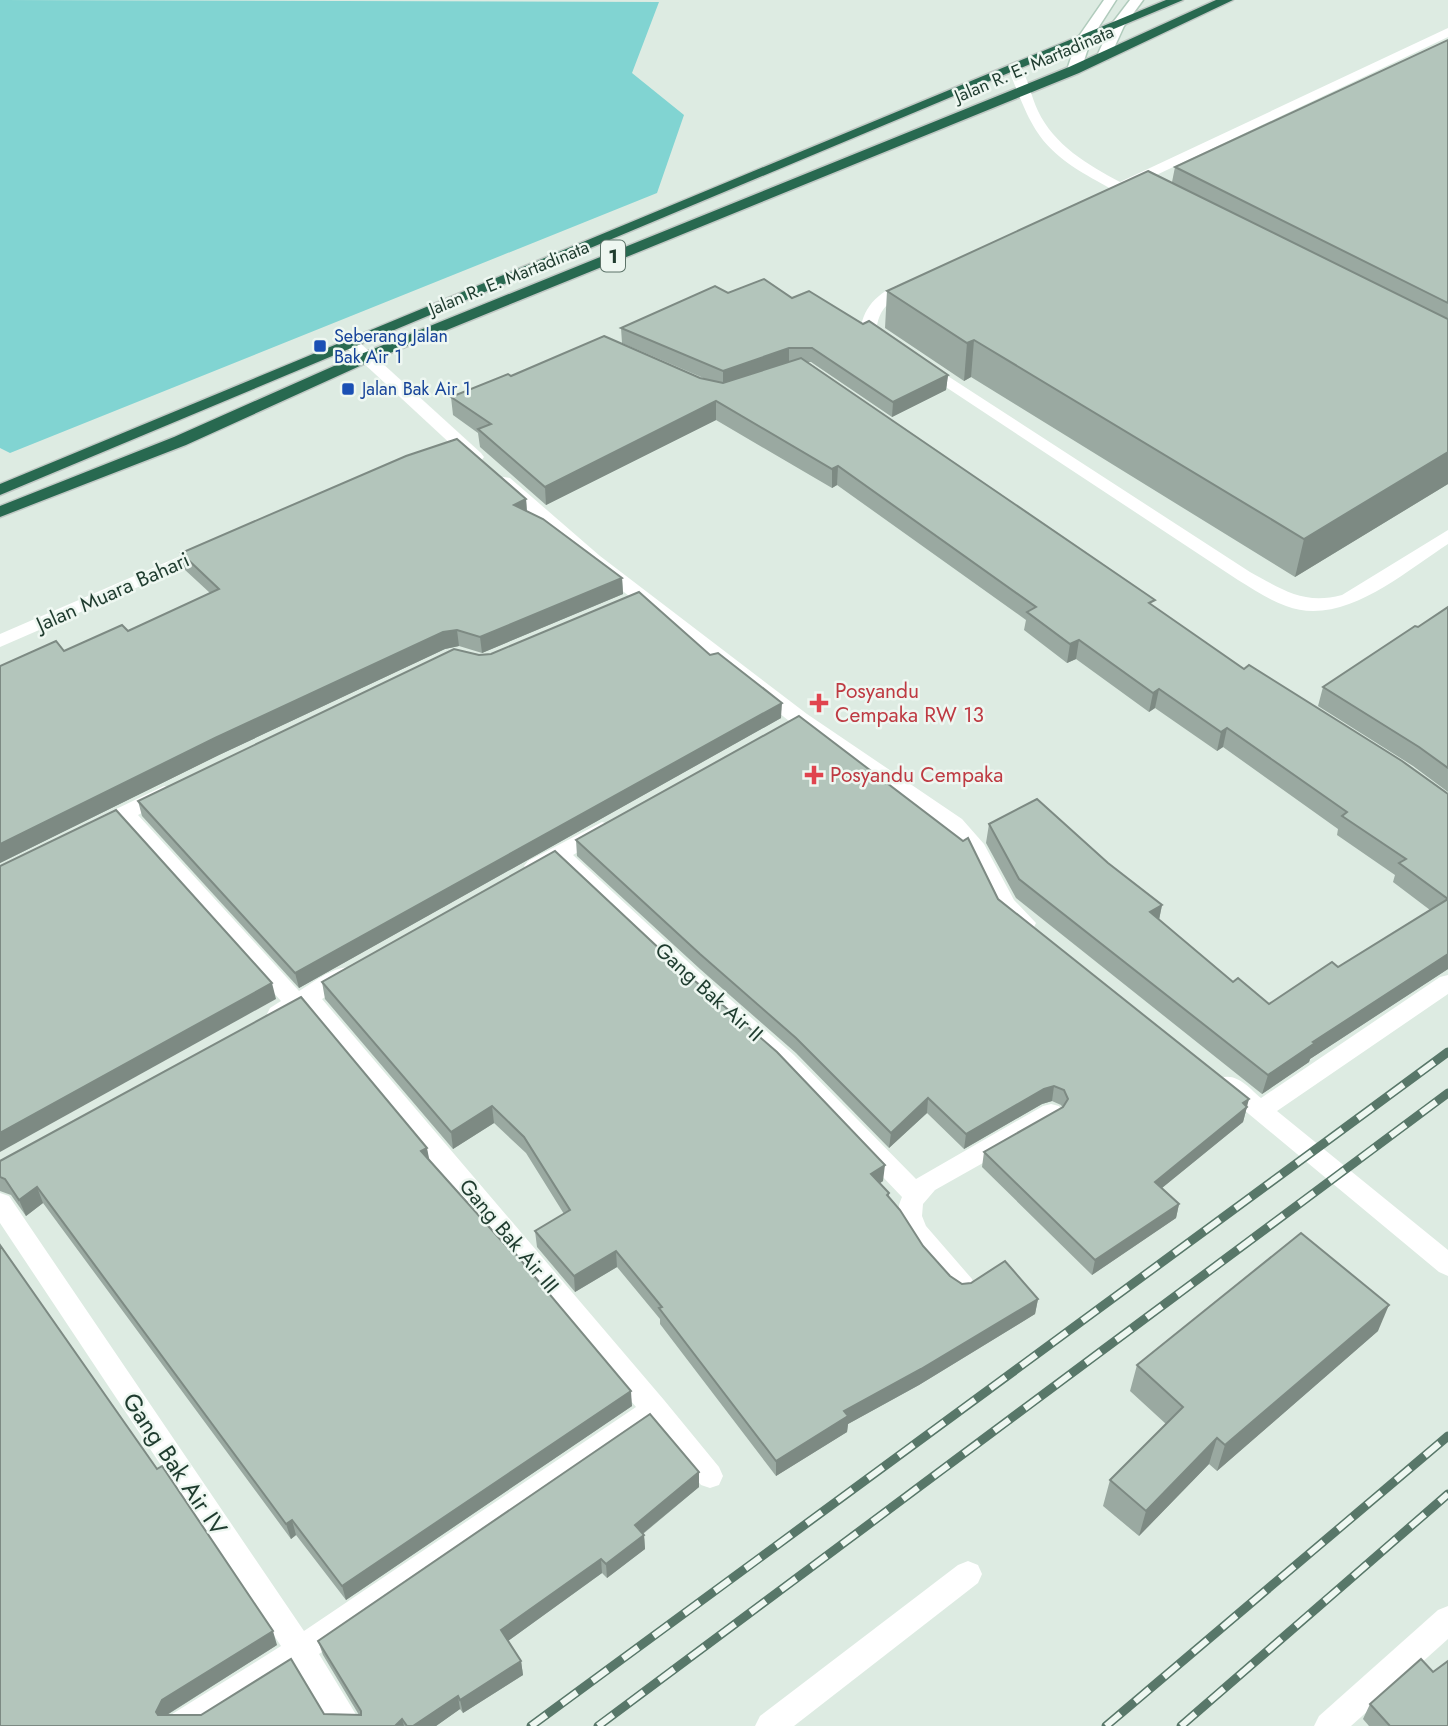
<svg xmlns="http://www.w3.org/2000/svg" width="1448" height="1726" viewBox="0 0 1448 1726" font-family="Jost,sans-serif">
<style>
.water{fill:#81d4d2}
.lines{fill:none;stroke-linecap:round;stroke-linejoin:round}
.secondary-casing{stroke:#b0cbbc;stroke-width:3}
.highway-casing{stroke:#c0c8c4;stroke-width:3}
.lane{fill:#fff;fill-rule:evenodd}
.street{fill:#fff;fill-rule:evenodd}
.secondary{fill:#fff;fill-rule:evenodd}
.highway{fill:#286950;fill-rule:evenodd}
.rail-casing{stroke:#587769;stroke-width:9}
.rail{stroke:#eef7f1;stroke-width:6;stroke-dasharray:19;stroke-linecap:butt}
.wall{fill:#9aa9a1}
.shaded-wall{fill:#7d8a83}
.building{fill:#b3c5bb;stroke:#7d8a83;stroke-width:2}
.transit-dot{fill:#1a4fb4;stroke:#eef7f1;stroke-width:2.5}
.health-dot{fill:#e0444e;stroke:#eef7f1;stroke-width:2.5}
.labels{text-anchor:middle;dominant-baseline:central;stroke-width:5;stroke-linejoin:round;paint-order:stroke}
.far-street-label{font-size:18px;fill:#1e3b2e;stroke:#eef7f1}
.far-transit-label{font-size:18px;fill:#164399;stroke:#eef7f1;text-anchor:start}
.shield{fill:#eef7f1;stroke:#5c7368;stroke-width:2}
.shield-label{font-size:19px;font-weight:bold;fill:#1e3b2e}
.street-label{font-size:21px;fill:#1e3b2e;stroke:#eef7f1}
.health-label{font-size:21px;fill:#be3a42;stroke:#eef7f1;text-anchor:start}
.near-street-label{font-size:24px;fill:#1e3b2e;stroke:#eef7f1}
</style>
<rect width="100%" height="100%" fill="#ddebe2"/>
<path class="water" d="M0,0L659,2L632,73L684,115L657,193L10,453L0,448Z"/>
<g class="lines">
<g class="secondary-casing">
<g id="secondary">
<path d="M1104,0H1116L1091,39L1081,70L1074,74L1069,73L1067,70L1077,39Z"/>
<path d="M1130,0H1143L1124,26L1109,59H1099L1097,56L1111,25Z"/>
</g>
</g>
<g class="highway-casing">
<g id="highway">
<path d="M1166,0H1183L0,495V484Z"/>
<path d="M1216,0H1233L1079,73L373,360L186,445L0,517V506L174,437L361,354L1069,67Z"/>
</g>
</g>
<g class="lane">
<path d="M1448,28V37L1131,187L1144,196L1137,200C1123,197 1110,188 1097,181C1037,148 1032,128 1008,68L1010,65H1020C1028,79 1031,96 1038,111C1054,145 1088,165 1120,182Z"/>
<path d="M910,281L918,286C902,302 883,296 877,325L896,341L894,344H882L861,326C866,301 886,287 910,281Z"/>
<path d="M923,360L1250,572C1283,590 1304,605 1342,595L1448,530V544C1403,573 1342,628 1286,606C1269,600 1253,589 1238,580L917,368L915,365L917,362Z"/>
</g>
<g class="street">
<path d="M353,340L359,342L481,453L484,457L481,461H469L347,348L345,345Z"/>
<path d="M504,477L510,478L600,556L807,714L962,819L984,844L1014,900L1036,923L1033,929C999,939 980,870 966,850C961,843 954,836 948,829L793,724L588,564L498,486L495,482L498,478Z"/>
<path d="M206,545L215,551L212,555L0,647V634Z"/>
<path d="M164,786L171,788L174,793L171,798L138,815L299,991C314,982 337,963 355,968L358,974L355,980L322,999L664,1400L719,1467L723,1476L719,1485L710,1488L701,1485L651,1425L319,1654L363,1726H331L296,1669L205,1726H164L169,1716L281,1646L0,1223V1193L9,1196L304,1631L636,1407L305,1010L278,1023L270,1020L267,1014L270,1008L281,1001L121,823L96,834L89,832L86,827L89,822Z"/>
<path d="M602,822L609,824L612,829L609,834L573,855L698,971L794,1055L916,1179L1043,1106L1051,1104L1059,1106L1063,1113L1059,1120L935,1190L923,1204L922,1216L926,1226L972,1279L975,1287L972,1295C966,1297 962,1299 956,1295C941,1287 902,1235 899,1219C897,1210 899,1204 902,1197L778,1067L682,983L556,864L535,874L528,871L524,866L528,861Z"/>
<path d="M1448,975V994L1277,1111L1448,1250V1276L1439,1272L1220,1090L1216,1084L1220,1078C1237,1072 1249,1088 1261,1098L1440,977Z"/>
<path d="M968,1561L978,1565L982,1574L978,1583L794,1726H755L760,1716L958,1565Z"/>
<path d="M1448,1606V1639L1351,1726H1314L1319,1716L1438,1610Z"/>
</g>
<use href="#secondary" class="secondary"/>
<use href="#highway" class="highway"/>
<g class="rail-casing">
<g id="rail">
<path d="M531,1726L1448,1052"/>
<path d="M598,1726L1448,1093"/>
<path d="M1106,1726L1448,1436"/>
<path d="M1181,1726L1448,1494"/>
</g>
</g>
<use href="#rail" class="rail"/>
</g>
<g class="wall">
<path d="M1448,40V484L1295,577L971,377L964,381L885,328L887,291L1172,182L1175,167Z"/>
<path d="M728,293L792,298L948,375L946,390L892,417L811,362H808L1154,607L1244,669L1448,794V969L1310,1059L1309,1062L1262,1094L1016,898L986,843L989,824L1108,863L1162,905L1159,920L1233,982L1269,1004L1338,967L1430,910L1393,882L1395,875L1337,835L1338,829L1223,747L1217,751L1155,708L1149,712L1076,659L1067,663L1024,630L1026,620L837,485L832,488L716,420L546,505L480,447L478,433L453,415L451,397L511,376L700,378L708,380L622,343L621,328Z"/>
<path d="M526,499L527,511L622,578L623,594L482,653L459,646L445,649L219,755L0,863V666L64,651L128,631L210,593L184,569L181,553Z"/>
<path d="M1448,607V792L1413,766L1318,706L1323,687L1418,627Z"/>
<path d="M479,655L781,718L299,988L142,816L138,801Z"/>
<path d="M576,840L998,899L1247,1107L1243,1122L1162,1188L1179,1204L1176,1218L1092,1275L982,1167L984,1152L1063,1108L1061,1105L1052,1101L1042,1104L964,1149L927,1113L889,1148L796,1053L700,969L577,856Z"/>
<path d="M322,982L883,1181L880,1183L889,1193V1197L923,1246L950,1276L962,1284L1038,1299L1035,1314L919,1385L848,1424L847,1432L776,1476L660,1324V1319L617,1267L575,1292L537,1247L535,1231L564,1214L526,1153L494,1123L453,1149L325,999Z"/>
<path d="M0,1161H429L632,1406L346,1600L296,1535L291,1539L43,1203L26,1216L11,1195L0,1191Z"/>
<path d="M1378,1331L1217,1471L1209,1464L1139,1536L1103,1506L1110,1480L1166,1424L1130,1391L1137,1365Z"/>
<path d="M699,1472V1487L643,1534L644,1535L645,1549L607,1578L602,1573L508,1641L521,1661L523,1675L463,1713L460,1709L436,1726H0L277,1645L167,1715H359L323,1655L318,1641Z"/>
<path d="M1433,1672L1448,1726H1369L1363,1719L1370,1704Z"/>
</g>
<g class="shaded-wall">
<path d="M974,340L971,377L964,381L967,343Z"/>
<path d="M789,348V363L723,386V371Z"/>
<path d="M948,375L946,390L892,417L893,402Z"/>
<path d="M716,401V420L546,505L545,487Z"/>
<path d="M1448,452V484L1295,577L1304,539Z"/>
<path d="M838,466L837,485L832,488V469Z"/>
<path d="M526,499L527,515L514,505Z"/>
<path d="M622,578L623,594L482,653L480,637Z"/>
<path d="M457,630L459,646L445,649L219,755L0,863V844L215,738L443,632Z"/>
<path d="M1079,640L1076,659L1067,663L1070,644Z"/>
<path d="M1159,689L1155,708L1149,712L1153,693Z"/>
<path d="M782,703L781,718L299,988L295,973Z"/>
<path d="M1227,728L1223,747L1217,751L1221,732Z"/>
<path d="M1162,905L1158,924L1150,912Z"/>
<path d="M1448,954V969L1310,1059L1309,1062L1262,1094L1268,1075L1313,1042Z"/>
<path d="M272,983L276,999L0,1152V1133Z"/>
<path d="M1054,1086L1052,1101L1042,1104L964,1149L966,1134L1044,1089Z"/>
<path d="M928,1098L927,1113L889,1148L891,1133Z"/>
<path d="M1249,1099L1243,1122L1152,1196L1155,1182L1243,1103Z"/>
<path d="M492,1106L494,1123L453,1149L451,1132Z"/>
<path d="M427,1148L430,1163L421,1151Z"/>
<path d="M885,1165L883,1181L870,1190L871,1174Z"/>
<path d="M37,1187L43,1203L26,1216L19,1200Z"/>
<path d="M1179,1204L1176,1218L1092,1275L1095,1260Z"/>
<path d="M616,1251L617,1267L575,1292L574,1276Z"/>
<path d="M1038,1299L1035,1314L919,1385L848,1424L847,1432L776,1476V1461L844,1411Z"/>
<path d="M1389,1305L1378,1331L1217,1471L1225,1445Z"/>
<path d="M631,1391L632,1406L346,1600L342,1586Z"/>
<path d="M1217,1438L1209,1464L1139,1536L1146,1511Z"/>
<path d="M699,1472V1487L636,1539L635,1525Z"/>
<path d="M292,1520L296,1535L291,1539L286,1524Z"/>
<path d="M644,1535L645,1549L607,1578L606,1564Z"/>
<path d="M601,1559L602,1573L504,1644L501,1630Z"/>
<path d="M273,1631L277,1645L168,1714L162,1725L156,1712L162,1700Z"/>
<path d="M521,1661L523,1675L463,1713L460,1700Z"/>
<path d="M458,1696L460,1709L436,1726H413Z"/>
<path d="M402,1719L404,1726H395Z"/>
</g>
<g class="building">
<path d="M1448,40V303L1175,167Z"/>
<path d="M1148,171L1448,319V452L1304,539L974,340L967,343L887,291Z"/>
<path d="M764,279L792,298L809,291L863,324L869,321L948,375L893,402L812,348H789L723,371L621,328L715,286L728,293Z"/>
<path d="M604,336L700,378L723,383L801,358L1155,600L1149,603L1244,669L1249,665L1402,761L1448,794V899L1399,863L1406,859L1342,816L1347,812L1227,728L1221,732L1159,689L1153,693L1079,640L1070,644L1027,612L1036,607L838,466L832,469L716,401L545,487L478,429L491,424L451,397L508,374L511,376Z"/>
<path d="M457,439L526,499L514,505L543,519L622,578L480,637L457,630L443,632L215,738L0,844V666L56,641L64,651L122,625L128,631L219,589L181,553L406,456Z"/>
<path d="M639,592L710,655L718,653L782,703L295,973L138,801L454,649L479,655L491,654Z"/>
<path d="M1448,607V768L1419,747L1323,687L1415,626L1418,627Z"/>
<path d="M799,716L963,841L968,838L998,899L1249,1099L1243,1103L1247,1107L1155,1182L1179,1204L1095,1260L984,1152L1063,1107L1068,1099L1064,1090L1054,1086L1044,1089L966,1134L928,1098L891,1133L796,1038L700,954L576,840Z"/>
<path d="M1037,799L1108,863L1162,905L1150,912L1233,982L1238,978L1269,1004L1332,962L1338,967L1448,899V954L1313,1042L1315,1043L1268,1075L1019,879L989,824Z"/>
<path d="M116,810L272,983L0,1133V866Z"/>
<path d="M555,851L680,968L777,1052L885,1165L871,1174L889,1193L887,1195L900,1210L923,1246L950,1276L962,1284L971,1283L1005,1261L1038,1299L921,1369L844,1411L848,1416L776,1461L659,1308L662,1307L616,1251L574,1276L535,1231L570,1210L524,1137L492,1106L451,1132L322,982Z"/>
<path d="M301,997L427,1148L421,1151L507,1247L509,1246L631,1391L342,1586L292,1520L286,1524L37,1187L19,1200L5,1179L0,1177V1161Z"/>
<path d="M1301,1233L1389,1305L1225,1445L1217,1438L1146,1511L1110,1480L1183,1407L1137,1365Z"/>
<path d="M0,1245L157,1469L162,1466L273,1631L162,1700L156,1712L158,1715H201L291,1659L324,1714L361,1715V1711L318,1641L650,1414L699,1472L635,1525L644,1535L606,1564L601,1559L501,1630L521,1661L460,1700L458,1696L413,1726H407L402,1719L395,1726H0Z"/>
<path d="M1421,1659L1433,1672L1448,1661V1726H1390L1370,1704Z"/>
</g>
<g class="transit-dot">
<rect x="313" y="339" width="14" height="14" rx="3.5"/>
<rect x="341" y="382" width="14" height="14" rx="3.5"/>
</g>
<g class="health-dot">
<path d="M815.5 692.5h7v7h7v7h-7v7h-7v-7h-7v-7h7z"/>
<path d="M810.5 764.5h7v7h7v7h-7v7h-7v-7h-7v-7h7z"/>
</g>
<g class="labels">
<g class="far-street-label">
<text transform="translate(1034 64) rotate(-23)">Jalan R. E. Martadinata</text>
<text transform="translate(509 278) rotate(-22)">Jalan R. E. Martadinata</text>
</g>
<g class="far-transit-label">
<text x="334" y="336">Seberang Jalan<tspan x="334" dy="21">Bak Air 1</tspan></text>
<text x="362" y="389">Jalan Bak Air 1</text>
</g>
<rect class="shield" x="601" y="240.5" width="24" height="31" rx="5"/>
<g class="shield-label">
<text x="613" y="256">1</text>
</g>
<g class="street-label">
<text transform="translate(113 592) rotate(-24)">Jalan Muara Bahari</text>
<text transform="translate(709 992) rotate(42)">Gang Bak Air II</text>
<text transform="translate(509 1236) rotate(50)">Gang Bak Air III</text>
</g>
<g class="health-label">
<text x="835" y="691">Posyandu<tspan x="835" dy="24">Cempaka RW 13</tspan></text>
<text x="830" y="775">Posyandu Cempaka</text>
</g>
<g class="near-street-label">
<text transform="translate(175 1464) rotate(56)">Gang Bak Air IV</text>
</g>
</g>
</svg>
